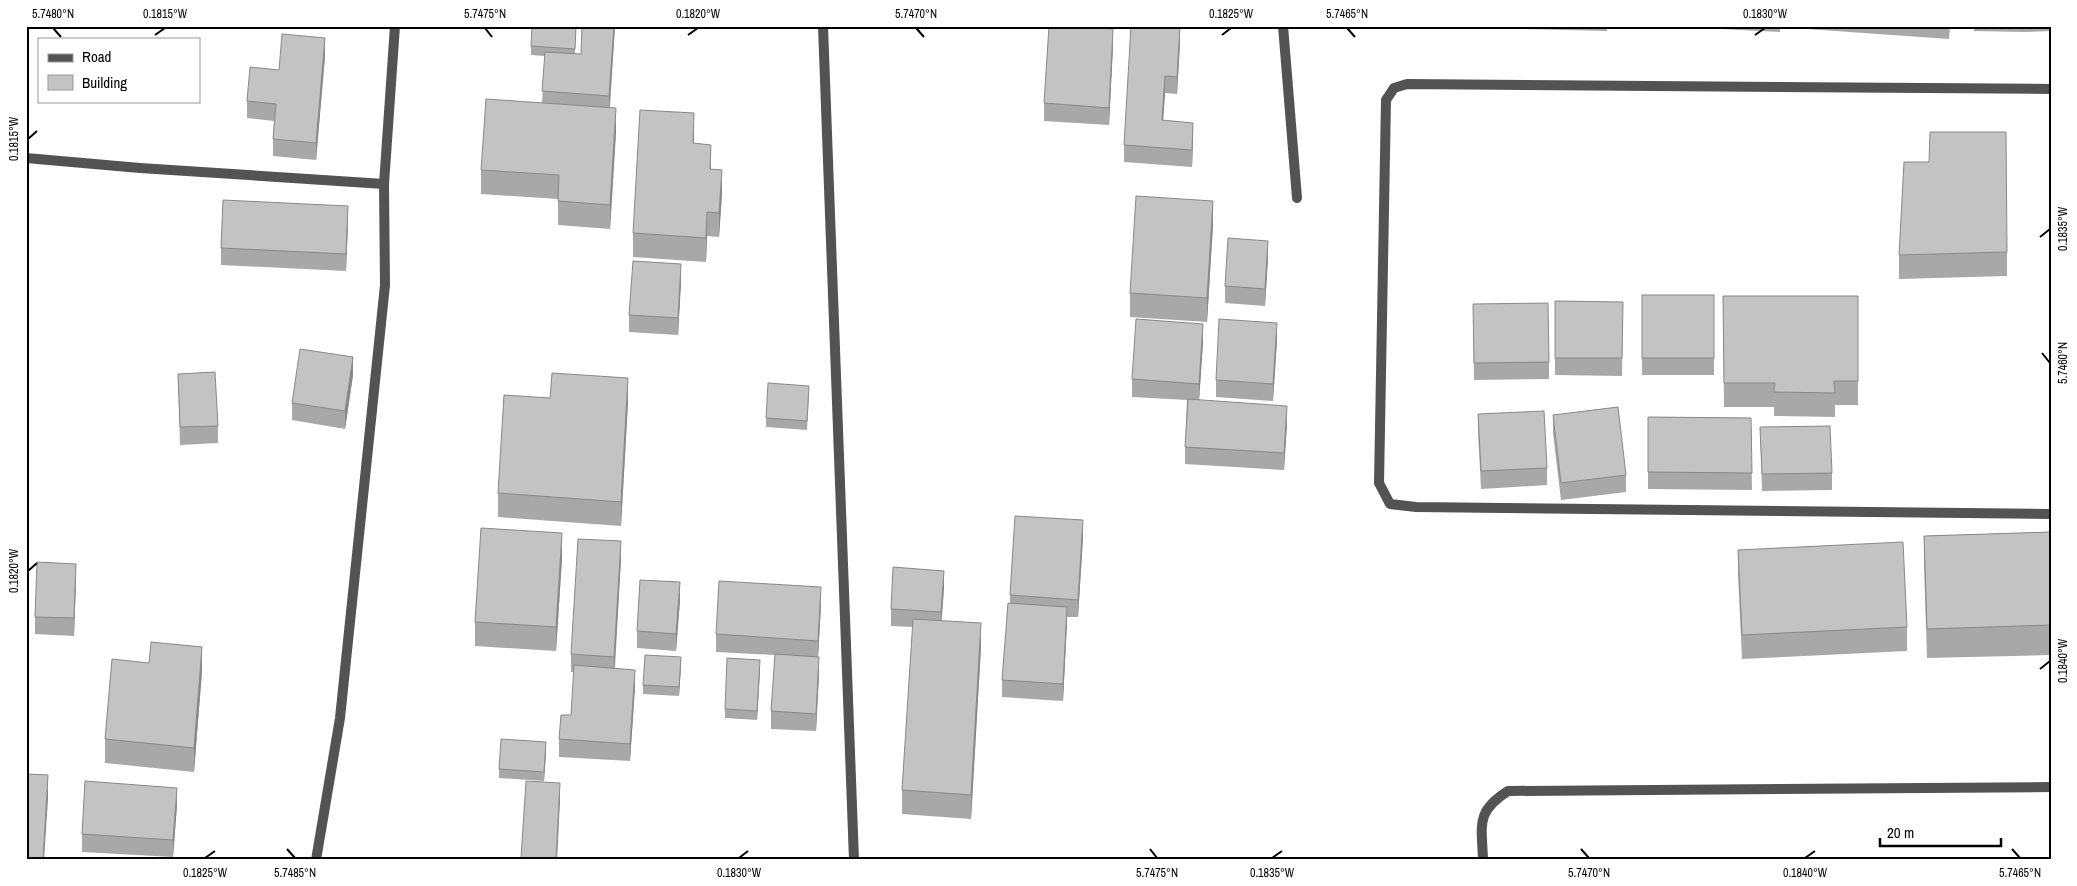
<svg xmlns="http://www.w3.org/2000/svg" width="2077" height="886" viewBox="0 0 2077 886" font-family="'Archivo Narrow',sans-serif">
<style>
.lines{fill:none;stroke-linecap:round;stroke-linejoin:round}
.street{stroke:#535353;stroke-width:10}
.wall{fill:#a8a8a8}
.shaded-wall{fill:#888}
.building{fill:#c3c3c3;stroke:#888}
.ticks{fill:none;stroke:#000;stroke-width:2}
.neatline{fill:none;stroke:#000;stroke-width:2}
.ticks-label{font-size:12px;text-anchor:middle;fill:#000}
</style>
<rect width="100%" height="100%" fill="#fff"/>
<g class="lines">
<g class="street">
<path d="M823,26L854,860"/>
<path d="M1283,26L1297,198"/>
<path d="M2051,89L1407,84L1394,88L1386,100L1379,483L1390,504L1416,507L2051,514"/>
<path d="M26,158L140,168L384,184"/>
<path d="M316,860L340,718L385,285L384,184L395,26"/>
<path d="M1483,860C1482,825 1475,812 1508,791L2051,787"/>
</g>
</g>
<g class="wall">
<path d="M576,26L575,54H581L582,26H615L610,108L616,132L610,229L558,225V199L481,194V170L542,103L545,56L531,55V46Z"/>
<path d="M1484,26H1607V31L1484,28Z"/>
<path d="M1662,26H1780V32Z"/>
<path d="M1807,26H1950L1949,39L1807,29Z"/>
<path d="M1974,26H2051V31L2024,32L1974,31Z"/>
<path d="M1180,43L1177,94L1165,93L1163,120L1193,140L1192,167L1124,162V145Z"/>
<path d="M1113,46L1109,125L1044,121V103Z"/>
<path d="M325,56L316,160L273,156V139L274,121L247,118V101L279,70Z"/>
<path d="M694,138V143L711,169L722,194L719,237L707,236L706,262L633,257V233Z"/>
<path d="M348,223L346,271L221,265V248Z"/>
<path d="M1213,225L1207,322L1130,317V293Z"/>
<path d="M2007,252V276L1899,279V255Z"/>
<path d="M1268,258L1265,306L1225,303V286Z"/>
<path d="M681,282L678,335L629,332V315Z"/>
<rect x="1642" y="295" width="72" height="80"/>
<path d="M1723,296H1858V405H1835V417L1774,416V407H1724Z"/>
<path d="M1555,301L1623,302L1622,376L1555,375Z"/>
<path d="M1473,304L1549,362V379L1474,380Z"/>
<path d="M1277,340L1273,401L1216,397V380Z"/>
<path d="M1203,342L1199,400L1287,423L1284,470L1185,464V447L1187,400L1132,397V379Z"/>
<path d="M178,374L218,426V443L180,445Z"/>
<path d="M353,375L345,429L292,420V403Z"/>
<path d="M809,395L807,430L766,427V418Z"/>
<path d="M550,398L628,402L621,526L498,517V493Z"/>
<path d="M1478,414L1547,468V485L1481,489L1478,431Z"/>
<path d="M1553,415L1626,475V492L1561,500L1553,433Z"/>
<path d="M1648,417L1751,418L1752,490L1648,489Z"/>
<path d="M1760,427L1832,473V490L1762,491Z"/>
<path d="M2051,532V655L1927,658L1924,565V536Z"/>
<path d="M1083,537L1078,617H1067L1063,701L1002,697V680L1010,603V595Z"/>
<path d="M1738,550L1907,627V651L1742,659L1738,574Z"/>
<path d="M562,558L556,651L475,646V622Z"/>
<path d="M621,559L615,668L635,687L630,761L559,757V739L571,715L574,672H571V654Z"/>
<path d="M76,581L74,636L35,634V617Z"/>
<path d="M944,588L941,621L981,647L971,819L902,814V790L913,627L891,626V609Z"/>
<path d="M680,600L676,651L637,648V631Z"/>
<path d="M821,605L818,657L819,674L816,731L771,729V711L775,655L716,652V634Z"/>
<path d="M681,666L679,696L643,694V685Z"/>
<path d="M760,669L757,720L725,718V709Z"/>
<path d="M202,671L194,772L105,763V739Z"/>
<path d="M546,752L544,781L499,778V769Z"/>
<path d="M177,805L173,857L82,852V834Z"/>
</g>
<g class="shaded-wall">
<path d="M614,26H615L609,113V96Z"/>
<path d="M1180,26V43L1177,94V77Z"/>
<path d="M1113,29V46L1109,125V108Z"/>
<path d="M325,38V56L316,160V143Z"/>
<path d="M1165,76V93L1162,137V120Z"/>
<path d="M616,108V132L610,229V205Z"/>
<path d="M694,113V138L693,167V143Z"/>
<path d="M1193,123V140L1192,167V150Z"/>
<path d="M711,145V169H710Z"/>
<path d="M722,170V194L719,237V213Z"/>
<path d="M1213,201V225L1207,322V298Z"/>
<path d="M348,206V223L346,271V254Z"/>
<path d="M707,212V236L706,262V238Z"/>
<path d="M1268,241V258L1265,306V289Z"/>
<path d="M681,264V282L678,335V318Z"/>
<path d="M1277,323V340L1273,401V384Z"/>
<path d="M1203,324V342L1199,401V384Z"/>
<path d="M353,357V375L345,429V411Z"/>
<path d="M628,378V402L621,526V502Z"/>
<path d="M1287,406V423L1284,470V453Z"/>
<path d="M1083,520V537L1078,617V600Z"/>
<path d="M562,533V558L556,651V627Z"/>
<path d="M621,541V559L614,674V657Z"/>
<path d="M76,564V581L74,636V618Z"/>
<path d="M944,571V588L941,629V612Z"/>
<path d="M680,582V600L676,651V634Z"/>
<path d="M821,587V605L818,658V641Z"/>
<path d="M1067,607V624L1063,701V684Z"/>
<path d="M981,623V647L971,819V795Z"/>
<path d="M202,647V671L194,772V748Z"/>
<path d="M681,657V666L679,696V687Z"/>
<path d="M819,657V674L816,731V714Z"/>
<path d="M760,660V669L757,720V711Z"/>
<path d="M635,670V687L630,761V744Z"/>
<path d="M546,742V752L544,781V772Z"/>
<path d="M48,775V799L44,860H43Z"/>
<path d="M560,783V801L557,860H556Z"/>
<path d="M177,788V805L173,857V840Z"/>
</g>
<g class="building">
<path d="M532,26H576L575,49L531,46Z"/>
<path d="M582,26H614L609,96L542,91L545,52L581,54Z"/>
<path d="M1049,26H1070L1113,29L1109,108L1044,103Z"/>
<path d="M1131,26H1180L1177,77L1165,76L1162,120L1193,123L1192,150L1124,145Z"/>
<path d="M282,34L325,38L316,143L273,139L276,104L247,101L250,67L279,70Z"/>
<path d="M486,99L616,108L610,205L558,201L559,175L481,170Z"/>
<path d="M640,110L694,113L693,143L711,145L710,169L722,170L719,213L707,212L706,238L633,233Z"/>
<path d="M1930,132H2006L2007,252L1899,255L1904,162H1929Z"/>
<path d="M1136,196L1213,201L1207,298L1130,293Z"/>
<path d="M223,200L348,206L346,254L221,248Z"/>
<path d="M1228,238L1268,241L1265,289L1225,286Z"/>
<path d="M633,261L681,264L678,318L629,315Z"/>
<rect x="1642" y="295" width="72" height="63"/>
<path d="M1723,296H1858V381H1834L1835,393L1774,392L1775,383H1724Z"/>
<path d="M1555,301L1623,302L1622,358H1555Z"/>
<path d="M1548,303L1549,362L1474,363L1473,304Z"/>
<path d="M1136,319L1203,324L1199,384L1132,379Z"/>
<path d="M1219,319L1277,323L1273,384L1216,380Z"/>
<path d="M300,349L353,357L345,411L292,403Z"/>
<path d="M215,372L218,426L180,427L178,374Z"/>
<path d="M552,373L628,378L621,502L498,493L504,395L550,398Z"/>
<path d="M768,383L809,386L807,421L766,418Z"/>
<path d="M1188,399L1287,406L1284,453L1185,447Z"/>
<path d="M1618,407L1626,475L1561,483L1553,415Z"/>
<path d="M1544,411L1547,468L1481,471L1478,414Z"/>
<path d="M1648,417L1751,418L1752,473L1648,472Z"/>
<path d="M1830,426L1832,473L1762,474L1760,427Z"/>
<path d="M1015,516L1083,520L1078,600L1010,595Z"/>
<path d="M481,528L562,533L556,627L475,622Z"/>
<path d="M2051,532V625L1927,629L1924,536Z"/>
<path d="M578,539L621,541L614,657L571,654Z"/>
<path d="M1903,542L1907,627L1742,635L1738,550Z"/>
<path d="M37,562L76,564L74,618L35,617Z"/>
<path d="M893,567L944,571L941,612L891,609Z"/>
<path d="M640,580L680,582L676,634L637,631Z"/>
<path d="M719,581L821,587L818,641L716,634Z"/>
<path d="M1008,603L1067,607L1063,684L1002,680Z"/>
<path d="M913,619L981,623L971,795L902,790Z"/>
<path d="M151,642L202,647L194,748L105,739L112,659L149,663Z"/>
<path d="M775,654L819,657L816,714L771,711Z"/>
<path d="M645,655L681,657L679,687L643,685Z"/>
<path d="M727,658L760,660L757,711L725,709Z"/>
<path d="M574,665L635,670L630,744L559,739L561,715H571Z"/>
<path d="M501,739L546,742L544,772L499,769Z"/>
<path d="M26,774L48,775L43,860H26Z"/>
<path d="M85,781L177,788L173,840L82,834Z"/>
<path d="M526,781L560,783L556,860H538L521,858Z"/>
</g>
<path class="ticks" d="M53,28L61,37M485,28L492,37M916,28L924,37M1347,28L1355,37M155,35L165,28M688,35L698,28M1222,35L1231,28M1755,35L1765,28M28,139L37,131M2040,237L2050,229M2042,353L2050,363M28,571L37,563M2040,669L2050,661M287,849L295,858M1150,849L1157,858M1581,849L1589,858M2012,849L2020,858M205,858L215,851M739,858L748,851M1272,858L1282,851M1805,858L1815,851"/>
<rect width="2077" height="886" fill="none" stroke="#ffffff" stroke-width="55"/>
<rect x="38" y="38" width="162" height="65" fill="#ffffff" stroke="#999999"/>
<rect x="48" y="54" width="25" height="8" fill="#535353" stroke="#999999"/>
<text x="82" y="62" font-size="15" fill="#000000">Road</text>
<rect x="48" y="75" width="25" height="15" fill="#c3c3c3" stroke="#999999"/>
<text x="82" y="88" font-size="15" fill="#000000">Building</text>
<path d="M1880 838v8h121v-8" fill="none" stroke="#000000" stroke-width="2.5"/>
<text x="1887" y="838" font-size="15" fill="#000000" stroke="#ffffff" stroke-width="4" paint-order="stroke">20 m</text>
<rect x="28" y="28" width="2022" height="830" class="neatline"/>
<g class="ticks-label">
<text x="53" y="18">5.7480°N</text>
<text x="165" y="18">0.1815°W</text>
<text x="485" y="18">5.7475°N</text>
<text x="698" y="18">0.1820°W</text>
<text x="916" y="18">5.7470°N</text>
<text x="1231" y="18">0.1825°W</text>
<text x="1347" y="18">5.7465°N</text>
<text x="1765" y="18">0.1830°W</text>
<text transform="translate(14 139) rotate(-90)" y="4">0.1815°W</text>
<text transform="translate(2063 229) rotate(-90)" y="4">0.1835°W</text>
<text transform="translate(2063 363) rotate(-90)" y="4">5.7460°N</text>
<text transform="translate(14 571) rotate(-90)" y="4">0.1820°W</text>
<text transform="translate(2063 661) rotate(-90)" y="4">0.1840°W</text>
<text x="205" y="877">0.1825°W</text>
<text x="295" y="877">5.7485°N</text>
<text x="739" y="877">0.1830°W</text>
<text x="1157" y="877">5.7475°N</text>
<text x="1272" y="877">0.1835°W</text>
<text x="1589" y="877">5.7470°N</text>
<text x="1805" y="877">0.1840°W</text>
<text x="2020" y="877">5.7465°N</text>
</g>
</svg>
